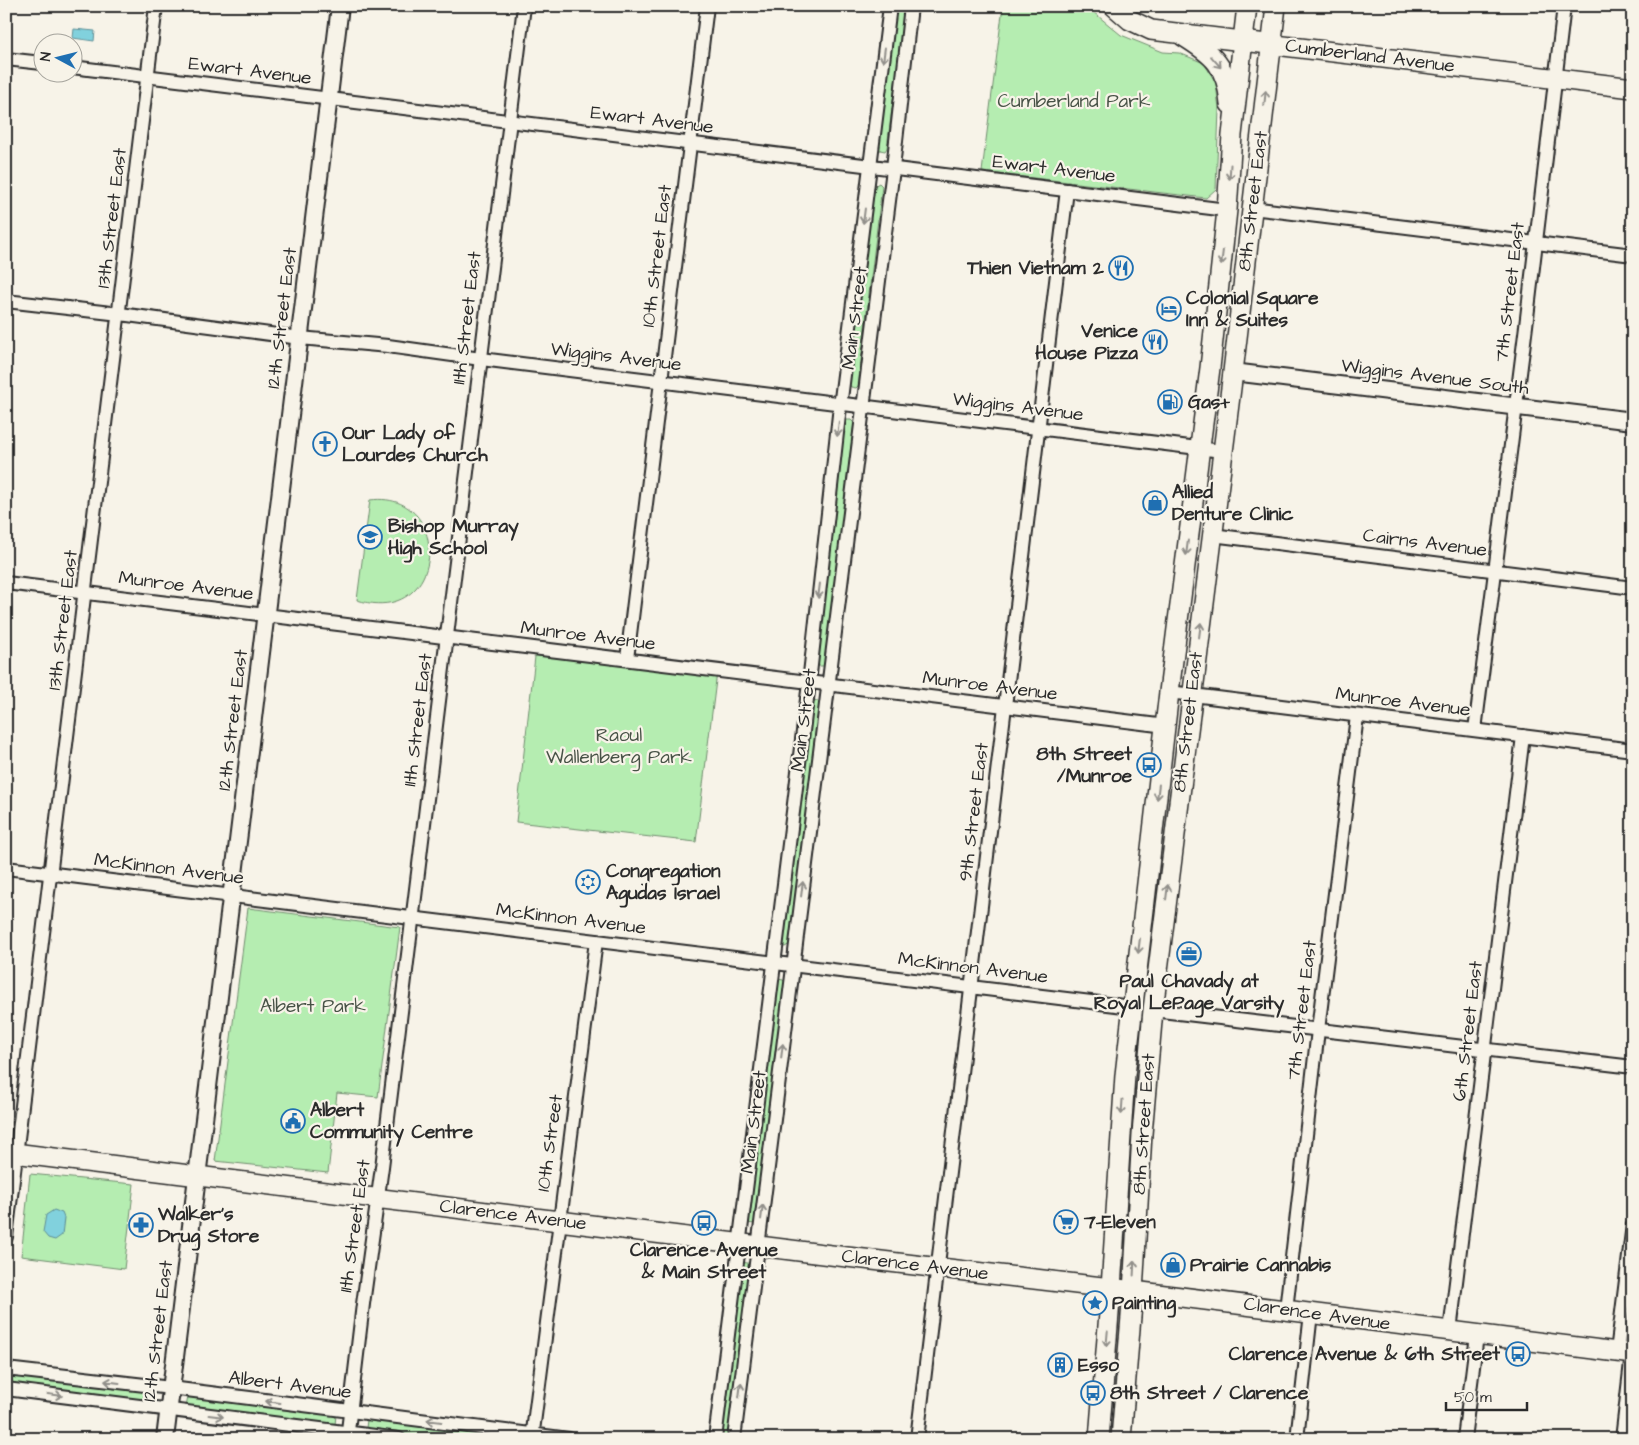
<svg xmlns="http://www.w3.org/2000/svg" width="1639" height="1445" viewBox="0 0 1639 1445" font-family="'Architects Daughter',sans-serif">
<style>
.green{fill:#b5edb1;stroke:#708c6e}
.water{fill:#81d1dd;stroke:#5f8f96}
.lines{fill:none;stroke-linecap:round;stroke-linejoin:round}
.minor-casing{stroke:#2b2b2b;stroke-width:16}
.tertiary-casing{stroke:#2b2b2b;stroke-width:20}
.secondary-casing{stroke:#2b2b2b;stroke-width:22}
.minor{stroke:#f7f3e8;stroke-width:12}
.tertiary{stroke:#f7f3e8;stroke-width:16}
.secondary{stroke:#f7f3e8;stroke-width:19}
.oneway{stroke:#918f8a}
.labels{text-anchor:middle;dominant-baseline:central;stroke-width:4.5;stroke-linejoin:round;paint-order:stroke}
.street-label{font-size:19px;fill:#2b2b2b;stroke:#f7f3e8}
.park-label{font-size:19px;fill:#475246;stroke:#f7f3e8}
.poi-label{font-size:19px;font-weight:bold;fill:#2b2b2b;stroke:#f7f3e8;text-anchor:start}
</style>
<rect width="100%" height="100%" fill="#f7f3e8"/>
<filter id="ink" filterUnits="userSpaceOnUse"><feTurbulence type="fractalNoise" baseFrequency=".02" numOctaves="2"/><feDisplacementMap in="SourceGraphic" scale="10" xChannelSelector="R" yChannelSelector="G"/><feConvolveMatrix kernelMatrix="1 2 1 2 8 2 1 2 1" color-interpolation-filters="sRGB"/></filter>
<g filter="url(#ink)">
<g class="green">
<path d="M895,6H905L887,148L885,151L880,150L878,147Z"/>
<path d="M1003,6H1086L1121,35L1163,52L1179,53L1204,63L1216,83L1219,109L1216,189L1206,198L982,172Z"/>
<path d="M879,183L882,186L858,386L856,388L851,387L849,384L874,186Z"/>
<path d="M846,420H851L854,423L824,665L823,666H816L844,423Z"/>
<path d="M370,500C454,489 447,628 357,600Z"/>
<path d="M536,648L717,672L696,842L516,822Z"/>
<path d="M812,700L818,701L819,703L790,944L785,947L781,946Z"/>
<path d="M248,908L400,927L378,1097L337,1093L328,1173L215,1161Z"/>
<path d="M778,979L783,980L785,982L756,1224L745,1223Z"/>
<path d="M30,1174L134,1184L124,1269L21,1256Z"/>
<path d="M741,1262L754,1264L730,1439H720Z"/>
<path d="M6,1374L152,1392L153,1393L152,1402L6,1385Z"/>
<path d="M188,1397L336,1415L335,1425L186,1407Z"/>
<path d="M368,1419L515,1437L516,1439H442L367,1430L366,1428L367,1420Z"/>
</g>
<g class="water">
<path d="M74,29L95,31L94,41L73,38Z"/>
<path d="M54,1210L62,1213L64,1218L62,1235L55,1240L48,1238L43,1232L46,1215Z"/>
</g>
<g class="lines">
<g class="minor-casing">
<g id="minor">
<path d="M6,59L42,63"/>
<path d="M72,67L1227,210"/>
<path d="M1252,208L1633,255"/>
<path d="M6,301L120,314L300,338L388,346L481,359L1222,451"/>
<path d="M1212,535L1633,588"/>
<path d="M6,583L1166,726"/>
<path d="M627,659L707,6"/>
<path d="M1169,692L1633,750"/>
<path d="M1475,730L1526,326L1564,6"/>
<path d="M6,868L1132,1007"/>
<path d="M1153,1010L1633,1067"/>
<path d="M6,1237L156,6"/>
<path d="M1286,1310L1318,1030L1357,716"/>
<path d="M1450,1331L1523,736"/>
<path d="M1617,1352L1633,1224"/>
<path d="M6,1369L171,1388L569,1439"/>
<path d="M6,1389L399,1439"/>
<path d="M347,1439L363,1304L382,1167L524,6"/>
<path d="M532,1439L596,941"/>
<path d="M715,1439L809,683L839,415L890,6"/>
<path d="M734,1439L892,177L911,6"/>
<path d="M917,1439L1067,190"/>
<path d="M1297,1439L1311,1313"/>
<path d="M1464,1439L1477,1335"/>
<path d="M1622,1439L1632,1354"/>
</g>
</g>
<g class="tertiary-casing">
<g id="tertiary">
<path d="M1233,372L1633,421"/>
<path d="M165,1439L340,6"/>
</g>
</g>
<g class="secondary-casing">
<g id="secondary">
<path d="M1114,6L1130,20L1151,30L1633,88"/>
<path d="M1183,36C1214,55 1227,66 1230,104"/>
<path d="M6,1152L847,1257L1102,1287L1633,1354"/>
<path d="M1099,1439L1111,1288L1125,1075L1169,692L1210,368L1227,210L1232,135L1247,6"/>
<path d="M1121,1439L1133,1292L1142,1134L1153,1010L1233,372L1276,6"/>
</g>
</g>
<use href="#minor" class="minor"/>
<use href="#tertiary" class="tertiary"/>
<use href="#secondary" class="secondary"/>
</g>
<defs><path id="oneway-shaft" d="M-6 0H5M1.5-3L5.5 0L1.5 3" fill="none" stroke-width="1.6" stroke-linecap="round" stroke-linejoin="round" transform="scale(1.25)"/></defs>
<g class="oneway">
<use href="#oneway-shaft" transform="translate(884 55) rotate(97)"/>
<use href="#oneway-shaft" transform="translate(1216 62) rotate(49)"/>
<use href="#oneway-shaft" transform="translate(1265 98) rotate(-84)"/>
<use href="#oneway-shaft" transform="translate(1230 172) rotate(94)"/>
<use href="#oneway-shaft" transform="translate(864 216) rotate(97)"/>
<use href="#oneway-shaft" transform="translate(1222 258) rotate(97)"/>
<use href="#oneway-shaft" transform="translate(838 429) rotate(97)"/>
<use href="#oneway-shaft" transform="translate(1187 548) rotate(97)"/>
<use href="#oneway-shaft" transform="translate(819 591) rotate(97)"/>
<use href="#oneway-shaft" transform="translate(1200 630) rotate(-83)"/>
<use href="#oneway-shaft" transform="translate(1158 792) rotate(97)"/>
<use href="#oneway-shaft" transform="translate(802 889) rotate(-83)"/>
<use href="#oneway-shaft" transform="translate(1167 892) rotate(-83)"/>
<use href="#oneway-shaft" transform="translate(1139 946) rotate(97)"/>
<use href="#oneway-shaft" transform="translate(782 1051) rotate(-83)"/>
<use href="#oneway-shaft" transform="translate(1122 1107) rotate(94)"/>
<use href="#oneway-shaft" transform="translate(762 1212) rotate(-83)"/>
<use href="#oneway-shaft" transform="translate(1134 1268) rotate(-87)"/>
<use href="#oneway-shaft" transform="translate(1107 1339) rotate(95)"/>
<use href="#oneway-shaft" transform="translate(112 1382) rotate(-173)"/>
<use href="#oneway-shaft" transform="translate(740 1390) rotate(-83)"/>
<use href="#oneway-shaft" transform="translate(55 1395) rotate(7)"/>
<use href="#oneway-shaft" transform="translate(273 1402) rotate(-173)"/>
<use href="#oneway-shaft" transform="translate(216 1416) rotate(7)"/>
<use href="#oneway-shaft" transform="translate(434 1421) rotate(-173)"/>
</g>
</g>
<defs>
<g id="restaurant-ring" transform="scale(1.25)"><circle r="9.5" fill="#f7f3e8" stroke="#1f6fb2" stroke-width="1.5"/><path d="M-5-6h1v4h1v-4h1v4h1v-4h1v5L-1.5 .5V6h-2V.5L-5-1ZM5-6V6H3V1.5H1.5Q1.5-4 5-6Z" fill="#1f6fb2"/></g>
<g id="hotel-ring" transform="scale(1.25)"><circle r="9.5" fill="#f7f3e8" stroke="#1f6fb2" stroke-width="1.5"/><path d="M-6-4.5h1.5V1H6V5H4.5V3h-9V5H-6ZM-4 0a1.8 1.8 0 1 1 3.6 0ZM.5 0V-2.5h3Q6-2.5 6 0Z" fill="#1f6fb2"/></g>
<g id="fuel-ring" transform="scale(1.25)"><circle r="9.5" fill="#f7f3e8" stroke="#1f6fb2" stroke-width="1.5"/><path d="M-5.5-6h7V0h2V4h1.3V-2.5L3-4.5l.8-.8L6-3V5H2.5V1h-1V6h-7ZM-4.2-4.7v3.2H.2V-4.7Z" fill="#1f6fb2"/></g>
<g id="church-ring" transform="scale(1.25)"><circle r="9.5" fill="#f7f3e8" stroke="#1f6fb2" stroke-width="1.5"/><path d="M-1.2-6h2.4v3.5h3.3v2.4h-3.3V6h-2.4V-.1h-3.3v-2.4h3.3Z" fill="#1f6fb2"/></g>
<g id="shop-ring" transform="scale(1.25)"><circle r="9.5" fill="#f7f3e8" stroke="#1f6fb2" stroke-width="1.5"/><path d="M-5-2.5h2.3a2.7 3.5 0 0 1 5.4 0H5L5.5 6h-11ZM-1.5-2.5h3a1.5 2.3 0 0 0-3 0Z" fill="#1f6fb2"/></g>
<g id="school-ring" transform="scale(1.25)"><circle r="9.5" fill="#f7f3e8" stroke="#1f6fb2" stroke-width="1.5"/><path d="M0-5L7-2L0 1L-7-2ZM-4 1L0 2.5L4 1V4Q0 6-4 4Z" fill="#1f6fb2"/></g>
<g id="bus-ring" transform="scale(1.25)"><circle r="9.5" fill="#f7f3e8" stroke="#1f6fb2" stroke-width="1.5"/><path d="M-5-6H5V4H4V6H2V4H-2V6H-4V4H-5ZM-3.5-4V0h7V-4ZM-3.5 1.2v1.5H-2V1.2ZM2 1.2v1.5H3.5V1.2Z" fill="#1f6fb2"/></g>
<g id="synagogue-ring" transform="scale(1.25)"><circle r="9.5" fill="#f7f3e8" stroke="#1f6fb2" stroke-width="1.5"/><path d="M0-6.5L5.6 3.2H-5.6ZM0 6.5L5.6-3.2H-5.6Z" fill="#1f6fb2"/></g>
<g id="office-ring" transform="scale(1.25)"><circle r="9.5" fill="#f7f3e8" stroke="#1f6fb2" stroke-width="1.5"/><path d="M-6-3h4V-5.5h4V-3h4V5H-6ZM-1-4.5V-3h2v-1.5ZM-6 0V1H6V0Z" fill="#1f6fb2"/></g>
<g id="civic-ring" transform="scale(1.25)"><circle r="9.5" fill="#f7f3e8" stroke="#1f6fb2" stroke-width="1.5"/><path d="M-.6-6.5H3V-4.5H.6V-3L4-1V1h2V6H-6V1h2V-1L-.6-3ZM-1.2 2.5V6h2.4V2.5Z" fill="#1f6fb2"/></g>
<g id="supermarket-ring" transform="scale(1.25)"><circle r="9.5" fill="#f7f3e8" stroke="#1f6fb2" stroke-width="1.5"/><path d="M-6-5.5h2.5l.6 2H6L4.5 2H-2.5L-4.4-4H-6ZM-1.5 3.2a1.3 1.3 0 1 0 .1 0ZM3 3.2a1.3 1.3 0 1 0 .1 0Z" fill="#1f6fb2"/></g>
<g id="pharmacy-ring" transform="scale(1.25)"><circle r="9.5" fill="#f7f3e8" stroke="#1f6fb2" stroke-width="1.5"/><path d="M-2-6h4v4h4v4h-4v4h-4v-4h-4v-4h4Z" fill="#1f6fb2"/></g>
<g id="sight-ring" transform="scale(1.25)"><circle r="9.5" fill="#f7f3e8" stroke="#1f6fb2" stroke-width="1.5"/><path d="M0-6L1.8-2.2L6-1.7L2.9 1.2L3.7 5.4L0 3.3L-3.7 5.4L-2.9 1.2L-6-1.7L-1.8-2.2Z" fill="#1f6fb2"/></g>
<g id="building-ring" transform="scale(1.25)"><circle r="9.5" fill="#f7f3e8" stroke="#1f6fb2" stroke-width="1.5"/><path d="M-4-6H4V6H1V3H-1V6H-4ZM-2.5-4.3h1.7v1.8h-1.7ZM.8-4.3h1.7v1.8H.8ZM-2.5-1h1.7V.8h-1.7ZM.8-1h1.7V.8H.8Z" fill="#1f6fb2"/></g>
</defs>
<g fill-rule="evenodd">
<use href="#restaurant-ring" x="1121" y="268"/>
<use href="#hotel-ring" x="1169" y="309"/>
<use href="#restaurant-ring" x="1155" y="342"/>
<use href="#fuel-ring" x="1170" y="402"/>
<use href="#church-ring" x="325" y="444"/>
<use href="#shop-ring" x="1155" y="503"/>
<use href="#school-ring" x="370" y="537"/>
<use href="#bus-ring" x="1149" y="765"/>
<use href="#synagogue-ring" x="588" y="882"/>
<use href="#office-ring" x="1189" y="954"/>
<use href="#civic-ring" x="293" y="1121"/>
<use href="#supermarket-ring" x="1066" y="1222"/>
<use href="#bus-ring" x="704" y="1223"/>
<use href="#pharmacy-ring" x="141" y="1225"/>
<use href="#shop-ring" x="1173" y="1265"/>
<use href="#sight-ring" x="1095" y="1303"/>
<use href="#bus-ring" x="1518" y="1354"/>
<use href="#building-ring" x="1060" y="1365"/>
<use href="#bus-ring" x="1093" y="1393"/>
</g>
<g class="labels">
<g class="street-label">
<text transform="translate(1370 56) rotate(7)">Cumberland Avenue</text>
<text transform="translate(250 71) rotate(7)">Ewart Avenue</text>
<text transform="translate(652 120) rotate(7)">Ewart Avenue</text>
<text transform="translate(1054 169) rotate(7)">Ewart Avenue</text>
<text transform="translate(1253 201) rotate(-83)">8th Street East</text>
<text transform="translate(112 218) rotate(-83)">13th Street East</text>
<text transform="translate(657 256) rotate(-83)">10th Street East</text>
<text transform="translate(1510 292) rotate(-83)">7th Street East</text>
<text transform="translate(282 318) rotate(-83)">12th Street East</text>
<text transform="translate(467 318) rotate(-83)">11th Street East</text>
<text transform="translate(855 318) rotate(-83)">Main Street</text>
<text transform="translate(616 357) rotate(7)">Wiggins Avenue</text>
<text transform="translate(1435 377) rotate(7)">Wiggins Avenue South</text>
<text transform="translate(1018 407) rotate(7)">Wiggins Avenue</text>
<text transform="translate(1425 543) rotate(7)">Cairns Avenue</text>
<text transform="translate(186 586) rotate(7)">Munroe Avenue</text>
<text transform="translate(63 620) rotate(-83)">13th Street East</text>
<text transform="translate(588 636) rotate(7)">Munroe Avenue</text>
<text transform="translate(990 686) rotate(7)">Munroe Avenue</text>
<text transform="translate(1403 702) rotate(7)">Munroe Avenue</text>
<text transform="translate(233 720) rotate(-83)">12th Street East</text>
<text transform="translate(418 720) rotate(-83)">11th Street East</text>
<text transform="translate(804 720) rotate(-83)">Main Street</text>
<text transform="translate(1188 722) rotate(-83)">8th Street East</text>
<text transform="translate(974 812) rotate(-83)">9th Street East</text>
<text transform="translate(169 869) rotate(7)">McKinnon Avenue</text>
<text transform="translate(571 919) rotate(7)">McKinnon Avenue</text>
<text transform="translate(973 968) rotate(7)">McKinnon Avenue</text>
<text transform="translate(1302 1010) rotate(-83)">7th Street East</text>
<text transform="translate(1468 1031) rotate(-83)">6th Street East</text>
<text transform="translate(754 1122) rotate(-83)">Main Street</text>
<text transform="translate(1144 1124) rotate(-86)">8th Street East</text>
<text transform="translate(550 1143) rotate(-82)">10th Street</text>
<text transform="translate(513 1215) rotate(7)">Clarence Avenue</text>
<text transform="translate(355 1226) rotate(-82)">11th Street East</text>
<text transform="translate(915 1265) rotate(7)">Clarence Avenue</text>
<text transform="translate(1317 1314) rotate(8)">Clarence Avenue</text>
<text transform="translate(158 1331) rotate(-83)">12th Street East</text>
<text transform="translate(290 1385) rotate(7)">Albert Avenue</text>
</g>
<g class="park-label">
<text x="1074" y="101">Cumberland Park</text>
<text x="619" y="735">Raoul<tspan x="619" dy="22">Wallenberg Park</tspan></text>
<text x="313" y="1006">Albert Park</text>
</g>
<g class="poi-label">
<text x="1104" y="268" text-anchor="end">Thien Vietnam 2</text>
<text x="1186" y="298">Colonial Square<tspan x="1186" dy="22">Inn &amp; Suites</tspan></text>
<text x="1138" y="331" text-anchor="end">Venice<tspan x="1138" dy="22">House Pizza</tspan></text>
<text x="1188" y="402">Gas+</text>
<text x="342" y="433">Our Lady of<tspan x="342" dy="22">Lourdes Church</tspan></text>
<text x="1172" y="492">Allied<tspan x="1172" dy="22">Denture Clinic</tspan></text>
<text x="388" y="526">Bishop Murray<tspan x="388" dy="22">High School</tspan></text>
<text x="1132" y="754" text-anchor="end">8th Street<tspan x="1132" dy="22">/Munroe</tspan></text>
<text x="606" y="871">Congregation<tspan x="606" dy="22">Agudas Israel</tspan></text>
<text x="1189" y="981" text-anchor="middle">Paul Chavady at<tspan x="1189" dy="22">Royal LePage Varsity</tspan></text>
<text x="310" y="1110">Albert<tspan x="310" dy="22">Community Centre</tspan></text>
<text x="158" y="1214">Walker's<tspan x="158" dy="22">Drug Store</tspan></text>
<text x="1084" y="1222">7-Eleven</text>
<text x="704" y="1250" text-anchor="middle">Clarence Avenue<tspan x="704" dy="22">&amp; Main Street</tspan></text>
<text x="1190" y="1265">Prairie Cannabis</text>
<text x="1112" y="1303">Painting</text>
<text x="1500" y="1354" text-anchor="end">Clarence Avenue &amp; 6th Street</text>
<text x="1078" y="1365">Esso</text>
<text x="1110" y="1393">8th Street / Clarence</text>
</g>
</g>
<rect width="1639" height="1445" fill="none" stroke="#f7f3e8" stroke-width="25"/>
<rect x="12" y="12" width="1614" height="1420" fill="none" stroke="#2b2b2b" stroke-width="2" filter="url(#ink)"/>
<g transform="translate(58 58) rotate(277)"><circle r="24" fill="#f7f3e8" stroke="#a5a39c"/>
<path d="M0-4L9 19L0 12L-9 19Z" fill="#1f6fb2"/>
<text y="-8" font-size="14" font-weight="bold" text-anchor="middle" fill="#2b2b2b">N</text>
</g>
<path d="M1446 1402v8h81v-8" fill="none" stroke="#2b2b2b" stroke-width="2.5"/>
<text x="1454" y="1402" font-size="15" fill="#2b2b2b" stroke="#f7f3e8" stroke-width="4" paint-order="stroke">50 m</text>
</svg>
